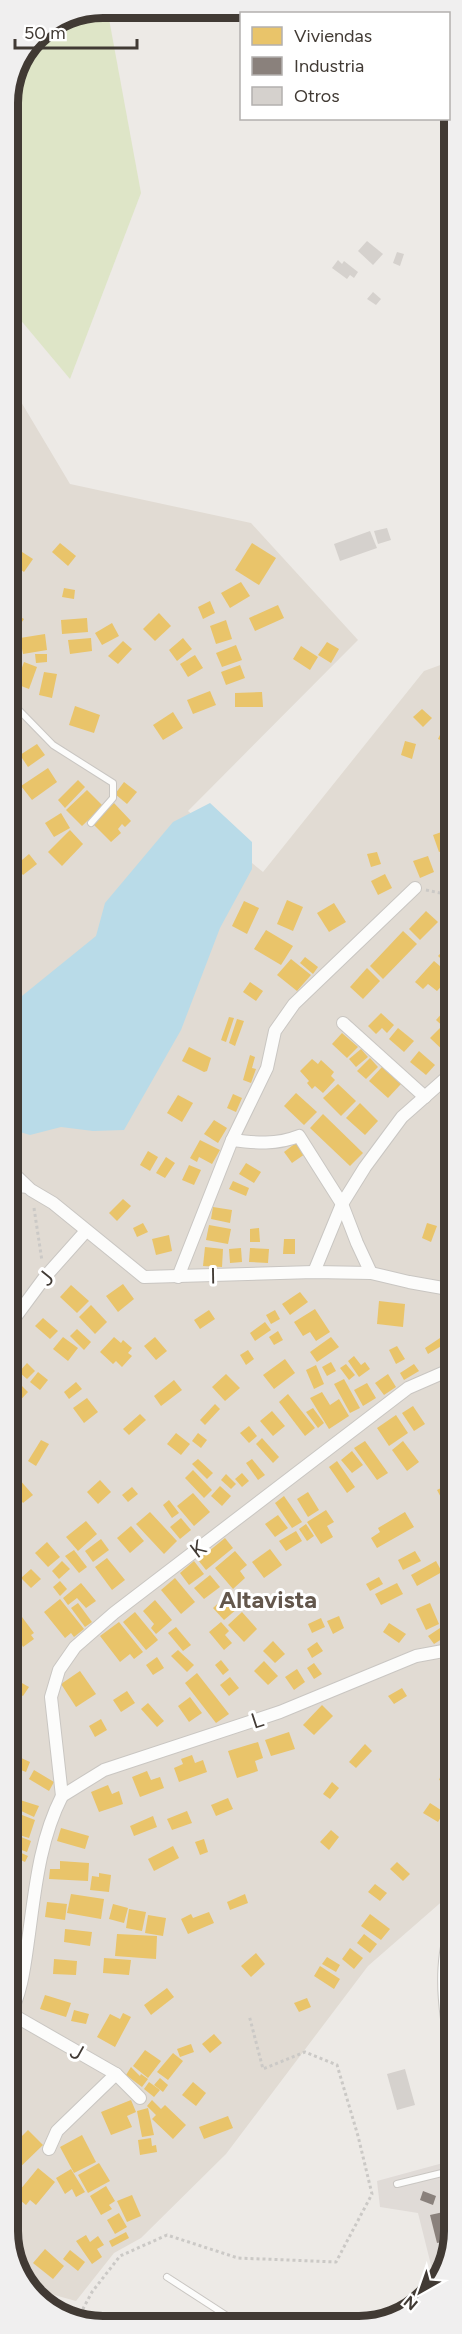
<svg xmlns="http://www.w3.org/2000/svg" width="462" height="2334" viewBox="0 0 462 2334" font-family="Figtree,sans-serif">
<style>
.residential{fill:#e1dbd3}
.industrial{fill:#e0dbd7}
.green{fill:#dee5c7}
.water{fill:#b9dbe8}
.homes{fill:#e9c46a}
.industry{fill:#8a817c}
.building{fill:#d5d1cd}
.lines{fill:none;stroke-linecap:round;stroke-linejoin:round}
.service-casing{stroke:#c9c6c2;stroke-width:8}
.minor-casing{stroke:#c9c6c2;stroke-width:14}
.path{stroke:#cbc9c6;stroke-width:3;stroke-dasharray:3 3;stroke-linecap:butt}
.service{stroke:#fcfcfb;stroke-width:6}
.minor{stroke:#fcfcfb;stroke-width:12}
.labels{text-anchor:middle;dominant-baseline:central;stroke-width:6;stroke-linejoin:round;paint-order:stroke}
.street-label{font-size:22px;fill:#413a34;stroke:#fff}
.neighbourhood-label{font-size:24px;font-weight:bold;fill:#63574c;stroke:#fff}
.rim{fill:none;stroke:#413a34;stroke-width:8}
</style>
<rect width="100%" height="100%" fill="#edeae6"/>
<path class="residential" d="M8,380L70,484L251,523L358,640L188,811L263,872L424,671L454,660V1891L368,1966L226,2154L141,2238L114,2253L76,2301L29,2288L8,2243Z"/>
<path class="industrial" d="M454,2160V2237L437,2278L433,2273L418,2213L380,2207L377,2181Z"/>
<g class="green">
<path d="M103,8H107L141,193L70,379L8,305V97L36,35Z"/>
<path d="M275,9L383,11L388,13L277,14Z"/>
</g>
<path class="water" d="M210,803L252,842V869L220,928L181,1030L124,1130L93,1131L61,1127L30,1135L20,1132C0,1091 12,1044 17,1000L96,936L105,903L173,822Z"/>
<g class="homes">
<path d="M8,503L22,528L9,535L8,533Z"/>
<path d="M8,543L33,559L24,572L8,561Z"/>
<path d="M60,543L76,556L68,566L52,552Z"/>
<path d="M252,543L276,558L259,585L235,570Z"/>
<path d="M241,582L250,596L230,608L221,593Z"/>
<path d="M64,588L75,590L74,599L62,597Z"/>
<path d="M210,601L215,613L203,619L198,607Z"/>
<path d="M278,605L284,618L255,631L249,618Z"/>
<path d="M8,610L24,619L17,629L8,623Z"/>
<path d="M159,613L171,626L155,641L143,629Z"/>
<path d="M87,618L88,632L62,634L61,620Z"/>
<path d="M226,620L232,639L216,644L210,626Z"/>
<path d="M112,623L119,636L102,645L95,633Z"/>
<path d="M45,634L47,650L23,654L20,638Z"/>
<path d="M91,638L92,651L70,654L68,640Z"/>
<path d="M183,638L192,649L177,661L169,650Z"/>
<path d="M123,641L132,649L118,664L108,656Z"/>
<path d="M327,642L339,649L331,663L318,655Z"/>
<path d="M236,645L242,660L222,667L216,653Z"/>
<path d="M301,646L318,657L310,670L293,659Z"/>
<path d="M35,654H47V662L36,663Z"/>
<path d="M195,655L203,668L188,677L180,664Z"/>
<path d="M24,662L37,667L29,689L16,684Z"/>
<path d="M240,665L245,678L226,685L221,672Z"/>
<path d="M44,672L57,674L52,698L39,695Z"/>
<path d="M210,691L216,705L193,714L187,700Z"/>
<path d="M262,692L263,707H235V693Z"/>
<path d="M75,706L100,715L94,733L69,725Z"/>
<path d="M422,709L432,718L423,727L413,717Z"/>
<path d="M8,710L22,728L10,737L8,735Z"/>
<path d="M173,712L183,728L163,740L153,725Z"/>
<path d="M449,716L454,719L452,745L438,739Z"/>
<path d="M405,741L416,744L412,759L401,755Z"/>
<path d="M37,744L45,755L28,767L20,755Z"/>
<path d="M48,768L57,782L32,800L21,786Z"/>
<path d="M78,780L85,787L65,808L58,800Z"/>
<path d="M124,782L137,792L127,804L115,794Z"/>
<path d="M87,790L103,806L82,826L66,810Z"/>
<path d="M114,803L131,821L125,827L122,824L118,829L121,833L111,842L93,824Z"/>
<path d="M61,813L70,828L54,837L45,823Z"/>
<path d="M450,829L454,846L439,852L433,835Z"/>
<path d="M70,830L83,844L62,866L48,852Z"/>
<path d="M377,852L381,864L371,867L367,854Z"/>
<path d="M29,854L37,864L23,875L15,866Z"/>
<path d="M428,856L434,872L420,878L413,861Z"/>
<path d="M385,874L392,888L378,895L371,881Z"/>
<path d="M287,900L303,907L293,931L277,924Z"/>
<path d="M244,901L259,908L247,934L232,926Z"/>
<path d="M334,903L346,922L329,932L317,913Z"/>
<path d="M426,911L438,922L420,940L409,929Z"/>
<path d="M266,930L293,946L281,965L254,949Z"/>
<path d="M403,931L417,944L383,979L370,966Z"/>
<path d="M450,943L454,947V971L438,956Z"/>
<path d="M305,957L318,967L313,974L300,963Z"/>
<path d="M291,959L311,975L297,991L277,975Z"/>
<path d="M434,961L454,978L449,982L447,980L437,991L428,984L423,989L415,982Z"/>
<path d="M367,968L380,981L363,999L350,987Z"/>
<path d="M250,982L263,991L256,1001L243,992Z"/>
<path d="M445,1010L454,1018V1024L448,1031L436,1020Z"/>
<path d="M381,1013L394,1025L387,1033L382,1028L376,1034L368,1026Z"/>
<path d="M229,1017L234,1018L226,1042L221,1040Z"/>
<path d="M237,1019L244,1021L235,1046L229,1043Z"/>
<path d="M398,1028L414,1041L404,1052L389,1039Z"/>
<path d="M440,1028L454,1043V1051L449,1056L430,1038Z"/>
<path d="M342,1033L358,1047L347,1058L332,1044Z"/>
<path d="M189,1047L211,1058L207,1071L204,1072L182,1061Z"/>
<path d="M361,1049L368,1057L356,1067L349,1059Z"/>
<path d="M419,1051L435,1065L426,1075L410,1062Z"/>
<path d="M250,1055L255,1057L252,1068L256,1069L251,1083L243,1080Z"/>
<path d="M370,1058L378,1067L366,1079L357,1071Z"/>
<path d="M312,1059L318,1064L321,1060L334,1072L331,1076L335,1080L323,1093L315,1086L312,1089L307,1083L309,1081L300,1071Z"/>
<path d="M382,1067L401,1084L388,1098L369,1081Z"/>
<path d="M338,1084L356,1101L341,1116L323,1098Z"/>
<path d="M296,1093L317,1112L304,1125L284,1106Z"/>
<path d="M233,1094L242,1098L236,1112L227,1108Z"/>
<path d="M178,1095L193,1103L182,1122L167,1113Z"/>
<path d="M360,1103L378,1121L365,1135L346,1118Z"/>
<path d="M323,1114L363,1153L350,1166L310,1128Z"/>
<path d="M214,1120L227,1128L218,1143L204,1134Z"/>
<path d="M200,1140L220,1150L212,1164L199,1157L197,1162L190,1158Z"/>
<path d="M297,1142L305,1154L292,1163L284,1152Z"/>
<path d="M148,1151L158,1157L150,1171L140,1165Z"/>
<path d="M166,1157L175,1163L165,1178L156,1173Z"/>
<path d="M246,1163L261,1172L254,1183L239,1174Z"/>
<path d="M189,1165L201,1170L194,1185L182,1180Z"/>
<path d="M233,1181L249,1188L246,1196L229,1189Z"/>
<path d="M123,1199L131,1206L117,1221L109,1213Z"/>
<path d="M213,1207L232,1210L230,1223L211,1219Z"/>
<path d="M143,1223L148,1232L137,1237L133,1228Z"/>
<path d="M427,1223L437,1226L431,1242L422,1238Z"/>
<path d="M209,1225L231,1229L228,1244L206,1240Z"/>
<path d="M259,1228L260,1242H250V1229Z"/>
<path d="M169,1235L172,1251L156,1255L152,1239Z"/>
<path d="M284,1239H295V1254H283Z"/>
<path d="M205,1247L223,1249L222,1267L203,1266Z"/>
<path d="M241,1248L242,1262L230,1263L229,1249Z"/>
<path d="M250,1248L269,1249L268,1263L249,1262Z"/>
<path d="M123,1284L134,1299L118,1312L106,1296Z"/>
<path d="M71,1285L89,1301L77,1313L60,1297Z"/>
<path d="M300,1292L308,1302L290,1315L282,1304Z"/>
<path d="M379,1301L405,1304L403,1327L377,1324Z"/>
<path d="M91,1305L107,1322L95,1334L79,1317Z"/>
<path d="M315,1309L330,1332L316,1341L310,1332L303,1336L294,1322Z"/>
<path d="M209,1310L215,1319L200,1329L194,1320Z"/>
<path d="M275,1310L280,1319L271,1324L266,1315Z"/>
<path d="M43,1318L58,1331L50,1339L35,1326Z"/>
<path d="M265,1322L271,1330L255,1341L250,1333Z"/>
<path d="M77,1329L91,1342L84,1350L70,1336Z"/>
<path d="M278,1331L283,1340L274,1345L269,1337Z"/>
<path d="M63,1337L78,1348L68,1361L53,1349Z"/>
<path d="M114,1337L121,1343L123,1340L132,1348L128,1353L132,1356L122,1367L116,1361L113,1364L100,1352Z"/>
<path d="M155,1337L167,1351L156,1360L144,1346Z"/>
<path d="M331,1337L339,1347L317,1362L310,1352Z"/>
<path d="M440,1338L443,1345L428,1354L425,1348Z"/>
<path d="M397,1346L405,1359L396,1364L389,1350Z"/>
<path d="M248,1350L254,1359L246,1365L240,1355Z"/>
<path d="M354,1356L361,1365L365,1362L370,1369L359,1377L348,1361Z"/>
<path d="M285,1359L295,1373L274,1389L263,1375Z"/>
<path d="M331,1362L336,1371L327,1376L322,1367Z"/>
<path d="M27,1363L35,1371L27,1379L19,1372Z"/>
<path d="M346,1364L355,1375L349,1380L340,1368Z"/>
<path d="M414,1364L419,1371L404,1380L400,1373Z"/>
<path d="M316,1365L324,1384L314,1389L306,1370Z"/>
<path d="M38,1372L48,1380L40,1390L30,1382Z"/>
<path d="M226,1374L240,1388L225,1401L212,1387Z"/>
<path d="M388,1374L396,1387L384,1395L375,1383Z"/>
<path d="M344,1379L360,1408L350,1413L334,1384Z"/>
<path d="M174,1380L182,1390L161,1406L154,1396Z"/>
<path d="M76,1382L82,1389L69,1399L64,1392Z"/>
<path d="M19,1383L28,1392L11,1410L16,1416L10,1422L8,1420V1394Z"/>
<path d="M367,1383L376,1398L363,1406L354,1390Z"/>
<path d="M322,1392L330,1405L339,1399L349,1416L329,1429L310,1398Z"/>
<path d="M288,1394L315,1428L305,1436L279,1402Z"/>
<path d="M87,1398L98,1412L84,1423L73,1408Z"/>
<path d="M215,1404L220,1409L205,1425L200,1420Z"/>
<path d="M413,1406L425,1424L414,1431L402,1413Z"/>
<path d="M313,1408L324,1423L318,1428L306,1412Z"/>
<path d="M272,1411L285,1426L273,1436L260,1421Z"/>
<path d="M140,1414L146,1420L129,1435L123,1429Z"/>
<path d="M396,1415L408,1433L389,1446L377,1428Z"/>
<path d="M249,1426L257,1436L249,1443L240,1433Z"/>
<path d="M176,1433L190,1444L181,1455L167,1444Z"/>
<path d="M198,1433L207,1440L201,1448L192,1441Z"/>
<path d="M262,1438L279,1457L273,1463L256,1444Z"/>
<path d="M41,1440L49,1444L36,1466L28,1461Z"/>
<path d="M365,1441L388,1473L377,1480L354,1448Z"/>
<path d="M403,1441L419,1462L407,1471L392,1450Z"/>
<path d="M352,1451L363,1465L352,1473L341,1460Z"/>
<path d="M198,1459L213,1473L207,1479L192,1464Z"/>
<path d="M252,1459L265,1475L258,1480L246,1463Z"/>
<path d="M337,1461L355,1487L347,1493L329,1467Z"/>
<path d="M193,1470L212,1490L204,1498L185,1478Z"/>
<path d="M242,1473L249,1481L242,1487L235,1479Z"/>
<path d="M226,1474L236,1484L231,1489L221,1480Z"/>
<path d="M19,1479L33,1495L23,1503L10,1487Z"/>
<path d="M100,1480L111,1492L98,1504L87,1492Z"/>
<path d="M449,1484L454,1495V1500L445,1505L437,1490Z"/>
<path d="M220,1486L231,1496L222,1506L211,1496Z"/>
<path d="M132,1487L138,1494L128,1502L122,1495Z"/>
<path d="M308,1492L319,1510L308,1517L297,1499Z"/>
<path d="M193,1493L210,1512L194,1526L177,1506Z"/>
<path d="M284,1496L302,1522L292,1528L275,1503Z"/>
<path d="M169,1500L179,1513L172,1518L163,1505Z"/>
<path d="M326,1510L334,1522L327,1526L333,1537L321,1544L307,1522Z"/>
<path d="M150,1512L177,1541L164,1554L136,1524Z"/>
<path d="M405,1512L414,1527L377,1548L371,1538L380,1532L378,1528Z"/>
<path d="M278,1515L288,1528L275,1537L265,1524Z"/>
<path d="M181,1518L191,1530L180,1539L170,1527Z"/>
<path d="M86,1521L97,1534L78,1551L66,1537Z"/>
<path d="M306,1524L314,1536L307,1541L299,1529Z"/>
<path d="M131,1526L144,1541L130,1553L117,1538Z"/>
<path d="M296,1531L302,1541L286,1551L279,1541Z"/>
<path d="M225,1538L233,1548L206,1570L198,1560Z"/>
<path d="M101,1539L109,1550L93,1562L85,1551Z"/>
<path d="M47,1542L60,1557L48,1567L35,1553Z"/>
<path d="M270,1549L282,1565L264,1578L252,1562Z"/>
<path d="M74,1550L87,1567L79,1573L65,1556Z"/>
<path d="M235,1551L247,1565L240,1571L245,1578L233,1589L215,1568Z"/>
<path d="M415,1551L421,1561L403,1570L398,1560Z"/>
<path d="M107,1558L125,1580L112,1590L95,1567Z"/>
<path d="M62,1561L70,1569L59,1579L52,1571Z"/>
<path d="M194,1561L204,1574L189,1585L180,1573Z"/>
<path d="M436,1561L442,1572L417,1586L411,1575Z"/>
<path d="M31,1569L41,1579L31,1588L21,1578Z"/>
<path d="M210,1575L220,1587L204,1599L194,1588Z"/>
<path d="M379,1577L383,1584L370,1591L366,1584Z"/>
<path d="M175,1578L195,1602L181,1614L161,1590Z"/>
<path d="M60,1581L67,1589L60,1596L53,1587Z"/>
<path d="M81,1583L96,1601L86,1608L77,1598L68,1605L63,1598Z"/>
<path d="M397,1583L403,1594L381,1605L375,1594Z"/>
<path d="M226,1596L237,1609L224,1620L213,1608Z"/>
<path d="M60,1599L84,1629L74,1637L71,1633L65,1638L44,1612Z"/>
<path d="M155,1600L172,1620L156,1634L151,1628L154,1624L143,1611Z"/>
<path d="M78,1603L92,1622L85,1627L71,1608Z"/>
<path d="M430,1603L439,1624L426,1630L416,1609Z"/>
<path d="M135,1612L158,1640L146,1650L123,1622Z"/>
<path d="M242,1612L257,1629L244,1642L228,1625Z"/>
<path d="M19,1613L34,1633L31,1635L34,1639L23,1647L21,1643L18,1645L8,1632V1621Z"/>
<path d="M339,1616L344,1628L333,1634L327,1621Z"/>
<path d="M321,1618L325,1627L312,1633L308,1624Z"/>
<path d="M119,1622L143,1652L134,1659L130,1654L120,1662L100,1636Z"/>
<path d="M221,1622L229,1631L225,1635L232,1643L224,1650L209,1632Z"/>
<path d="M389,1623L406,1634L399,1643L383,1632Z"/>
<path d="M176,1627L191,1645L183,1651L168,1633Z"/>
<path d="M440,1628L445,1637L434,1644L428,1636Z"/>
<path d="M273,1641L285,1654L275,1663L263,1651Z"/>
<path d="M317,1642L323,1651L312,1658L307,1649Z"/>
<path d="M178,1650L194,1665L187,1672L171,1656Z"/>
<path d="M157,1657L164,1668L153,1675L146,1665Z"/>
<path d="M221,1660L229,1670L223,1675L215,1665Z"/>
<path d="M264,1661L278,1676L268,1685L254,1671Z"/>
<path d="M314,1663L322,1674L314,1679L307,1668Z"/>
<path d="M297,1669L305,1682L294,1690L285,1677Z"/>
<path d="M10,1671L19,1679L11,1688L8,1686Z"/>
<path d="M80,1671L96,1694L76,1707L61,1684Z"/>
<path d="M197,1673L229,1714L216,1723L185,1683Z"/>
<path d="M230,1677L239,1688L229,1696L220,1685Z"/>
<path d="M20,1682L29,1687L23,1696L14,1691Z"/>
<path d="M402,1688L407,1696L394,1704L388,1696Z"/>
<path d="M127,1691L135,1703L121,1712L113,1700Z"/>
<path d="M8,1692L19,1701L12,1709L8,1706Z"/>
<path d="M190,1697L202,1713L189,1722L178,1706Z"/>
<path d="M148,1703L164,1721L157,1727L141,1709Z"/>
<path d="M322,1705L333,1716L314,1735L303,1725Z"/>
<path d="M101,1719L107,1730L95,1737L89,1726Z"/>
<path d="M289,1732L295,1749L271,1756L265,1740Z"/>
<path d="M258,1742L263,1758L255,1761L258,1771L237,1778L228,1751Z"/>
<path d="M365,1744L372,1751L356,1768L349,1762Z"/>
<path d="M8,1752L30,1762L26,1772L8,1765Z"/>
<path d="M192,1755L195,1763L203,1760L207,1772L179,1782L174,1768L183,1764L181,1759Z"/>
<path d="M34,1770L54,1782L49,1791L29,1779Z"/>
<path d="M147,1771L151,1780L160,1777L164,1788L140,1797L132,1777Z"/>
<path d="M442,1772L454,1777V1786L439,1780Z"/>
<path d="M332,1782L339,1788L330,1799L323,1794Z"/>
<path d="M108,1785L112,1794L119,1791L123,1804L99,1812L91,1792Z"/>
<path d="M228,1798L233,1809L216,1816L211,1805Z"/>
<path d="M20,1800L39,1806L34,1817L17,1809Z"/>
<path d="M430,1803L444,1812L438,1822L423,1813Z"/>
<path d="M187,1811L192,1823L172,1830L167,1819Z"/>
<path d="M22,1815L35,1820L29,1838L16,1834Z"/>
<path d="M153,1816L157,1827L134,1836L130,1826Z"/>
<path d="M61,1828L89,1836L85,1849L57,1841Z"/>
<path d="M331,1830L339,1837L329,1850L320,1842Z"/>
<path d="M11,1833L31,1841L27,1852L8,1845Z"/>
<path d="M204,1839L208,1852L200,1855L195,1842Z"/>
<path d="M173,1846L179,1858L154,1871L148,1859Z"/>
<path d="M8,1847L28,1856L25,1862L12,1856L8,1864Z"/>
<path d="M60,1861L89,1863L88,1881L49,1879L50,1869H60Z"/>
<path d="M397,1862L410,1874L403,1881L390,1869Z"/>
<path d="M99,1873L111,1875L109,1892L90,1890L92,1876L99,1877Z"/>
<path d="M375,1884L387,1893L380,1901L368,1892Z"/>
<path d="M71,1894L104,1899L101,1919L67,1913Z"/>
<path d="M245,1894L248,1903L230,1910L227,1902Z"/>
<path d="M47,1902L67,1904L65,1920L45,1917Z"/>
<path d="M113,1904L128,1908L124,1923L109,1919Z"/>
<path d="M129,1909L146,1912L142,1931L126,1928Z"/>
<path d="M209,1912L214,1923L188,1934L181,1919L191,1914L193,1918Z"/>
<path d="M370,1914L390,1929L381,1940L361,1926Z"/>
<path d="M148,1915L166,1918L163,1936L145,1933Z"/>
<path d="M65,1929L92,1932L90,1946L64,1942Z"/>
<path d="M117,1934L157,1936L156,1959L115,1956Z"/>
<path d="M364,1934L377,1944L370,1953L357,1943Z"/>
<path d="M350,1948L363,1958L354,1969L342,1959Z"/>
<path d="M256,1953L265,1964L251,1977L241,1966Z"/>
<path d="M327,1957L340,1965L336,1972L322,1964Z"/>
<path d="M104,1958L131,1960L129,1975L103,1973Z"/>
<path d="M54,1959L77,1961L76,1975L53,1974Z"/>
<path d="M320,1966L340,1979L334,1989L314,1976Z"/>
<path d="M167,1988L174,1997L151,2015L144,2005Z"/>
<path d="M45,1995L71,2003L66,2017L40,2009Z"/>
<path d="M307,1998L311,2007L299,2012L294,2003Z"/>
<path d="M74,2010L89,2014L86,2024L71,2021Z"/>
<path d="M123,2013L131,2017L115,2047L97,2037L110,2014L120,2019Z"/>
<path d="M214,2034L222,2043L210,2053L202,2044Z"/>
<path d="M191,2044L194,2052L180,2057L177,2049Z"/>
<path d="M145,2050L161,2061L148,2078L133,2066Z"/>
<path d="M173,2053L183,2061L168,2080L157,2072Z"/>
<path d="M131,2067L140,2076L141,2074L148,2079L142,2087L126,2075Z"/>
<path d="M160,2078L168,2085L163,2092L154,2085Z"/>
<path d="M149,2082L160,2090L154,2097L144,2089Z"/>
<path d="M193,2082L206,2093L196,2106L182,2095Z"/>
<path d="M131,2100L136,2112L127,2116L132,2127L111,2135L101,2112Z"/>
<path d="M152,2100L161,2109L165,2105L186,2125L173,2139L152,2119L156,2115L147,2106Z"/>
<path d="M148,2108L154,2135L142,2137L137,2111Z"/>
<path d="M228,2116L233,2128L204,2139L199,2127Z"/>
<path d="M28,2130L43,2145L12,2175L8,2172V2150Z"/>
<path d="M82,2135L96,2162L74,2173L60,2147Z"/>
<path d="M151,2138L152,2146L156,2145L157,2152L140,2155L138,2140Z"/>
<path d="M99,2163L110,2181L88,2193L78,2175Z"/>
<path d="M38,2168L55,2182L36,2205L30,2200L26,2205L15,2196Z"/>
<path d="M71,2169L85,2192L76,2197L72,2189L65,2194L56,2178Z"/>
<path d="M106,2186L115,2201L109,2205L112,2209L101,2215L90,2196Z"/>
<path d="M132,2195L141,2216L127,2222L117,2201Z"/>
<path d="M119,2213L127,2227L115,2234L107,2220Z"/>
<path d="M126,2232L129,2238L112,2247L109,2241Z"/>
<path d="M86,2235L90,2242L98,2236L104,2245L97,2249L102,2257L92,2264L76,2241Z"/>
<path d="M45,2249L64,2266L53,2279L33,2263Z"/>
<path d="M70,2250L85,2262L78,2271L63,2259Z"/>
</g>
<g class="industry">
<path d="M423,2191L436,2196L433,2205L420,2200Z"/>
<path d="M448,2211L454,2237L453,2240L437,2243L430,2215Z"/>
</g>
<g class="building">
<path d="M367,241L383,254L373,265L358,251Z"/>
<path d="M397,252L404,254L400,266L393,263Z"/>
<path d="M338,260L342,264L344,261L358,272L354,278L350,275L347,279L332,268Z"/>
<path d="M373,292L381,299L376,305L367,299Z"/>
<path d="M387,528L391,540L378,544L374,531Z"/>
<path d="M370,531L377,548L340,561L334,544Z"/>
<path d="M405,2069L415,2105L397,2110L387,2074Z"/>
</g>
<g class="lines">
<g class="service-casing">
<g id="service">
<path d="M8,706L14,705L53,745L113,783V798L91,823"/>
<path d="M8,1188L28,1190"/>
<path d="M454,1920C438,1945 440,1990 444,2019C446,2030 451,2041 454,2051"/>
<path d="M450,2172L454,2190"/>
<path d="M397,2184L454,2170"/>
<path d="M167,2277L241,2325"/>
<path d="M150,2325L157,2322L172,2325"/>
</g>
</g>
<g class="minor-casing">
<g id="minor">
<path d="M343,1023L425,1097"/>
<path d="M232,1140C256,1143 276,1145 299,1136L342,1204L357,1243L371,1273"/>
<path d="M8,1168L31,1190L53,1203L144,1277L314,1272L371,1273L409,1282L454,1290"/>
<path d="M314,1272L342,1204L365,1167L402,1117L454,1071"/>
<path d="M178,1277L232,1140L267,1068L275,1031L294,1004L415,888"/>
<path d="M8,1327L45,1277L86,1231"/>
<path d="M62,1796L51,1697L59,1670L75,1647L114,1613L408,1388L454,1368"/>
<path d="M62,1796L104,1770L280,1712L416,1656L454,1649"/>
<path d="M8,2012L116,2074L140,2098"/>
<path d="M8,2017C21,1998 25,1963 28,1941C35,1891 39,1841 62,1796"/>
<path d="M49,2149L57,2131L116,2074"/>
</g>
</g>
<g class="path">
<path d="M426,890L454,896"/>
<path d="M34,1208L42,1261"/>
<path d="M77,2320L92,2292L120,2256L167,2235L238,2258L336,2262L372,2194L358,2136L337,2065L305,2052L263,2069L249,2015"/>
</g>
<use href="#service" class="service"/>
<use href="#minor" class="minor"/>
</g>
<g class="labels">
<g class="street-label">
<text transform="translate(213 1276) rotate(-1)">I</text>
<text transform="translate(46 1278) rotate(-51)">J</text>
<text transform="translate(198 1549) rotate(-37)">K</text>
<text transform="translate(257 1720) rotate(-18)">L</text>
<text transform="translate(77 2052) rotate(29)">J</text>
</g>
<g class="neighbourhood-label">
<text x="268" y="1599">Altavista</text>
</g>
</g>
<path d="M0 0H462V2334H0ZM103 18H359A85 85 0 0 1 444 103V2231A85 85 0 0 1 359 2316H103A85 85 0 0 1 18 2231V103A85 85 0 0 1 103 18Z" fill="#f0efef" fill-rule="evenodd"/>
<path class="rim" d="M103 18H359A85 85 0 0 1 444 103V2231A85 85 0 0 1 359 2316H103A85 85 0 0 1 18 2231V103A85 85 0 0 1 103 18Z"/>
<rect x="240" y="12" width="210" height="108" fill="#ffffff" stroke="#b3b0ae" stroke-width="1.5"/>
<rect x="252" y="27" width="30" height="18" fill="#e9c46a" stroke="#b3b0ae" stroke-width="1.5"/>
<text x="294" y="42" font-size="18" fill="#413a34">Viviendas</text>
<rect x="252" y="57" width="30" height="18" fill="#8a817c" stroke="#b3b0ae" stroke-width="1.5"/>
<text x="294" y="72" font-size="18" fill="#413a34">Industria</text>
<rect x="252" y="87" width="30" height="18" fill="#d5d1cd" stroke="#b3b0ae" stroke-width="1.5"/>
<text x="294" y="102" font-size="18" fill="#413a34">Otros</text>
<g transform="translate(420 2292) rotate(220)" stroke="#ffffff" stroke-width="4.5" paint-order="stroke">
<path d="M0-4.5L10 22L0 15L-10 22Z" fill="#413a34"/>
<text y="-9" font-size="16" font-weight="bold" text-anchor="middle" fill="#413a34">N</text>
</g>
<path d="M15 39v9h122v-9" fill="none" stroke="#413a34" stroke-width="3"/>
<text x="24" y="39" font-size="18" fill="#413a34" stroke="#ffffff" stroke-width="4.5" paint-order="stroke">50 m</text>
</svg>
